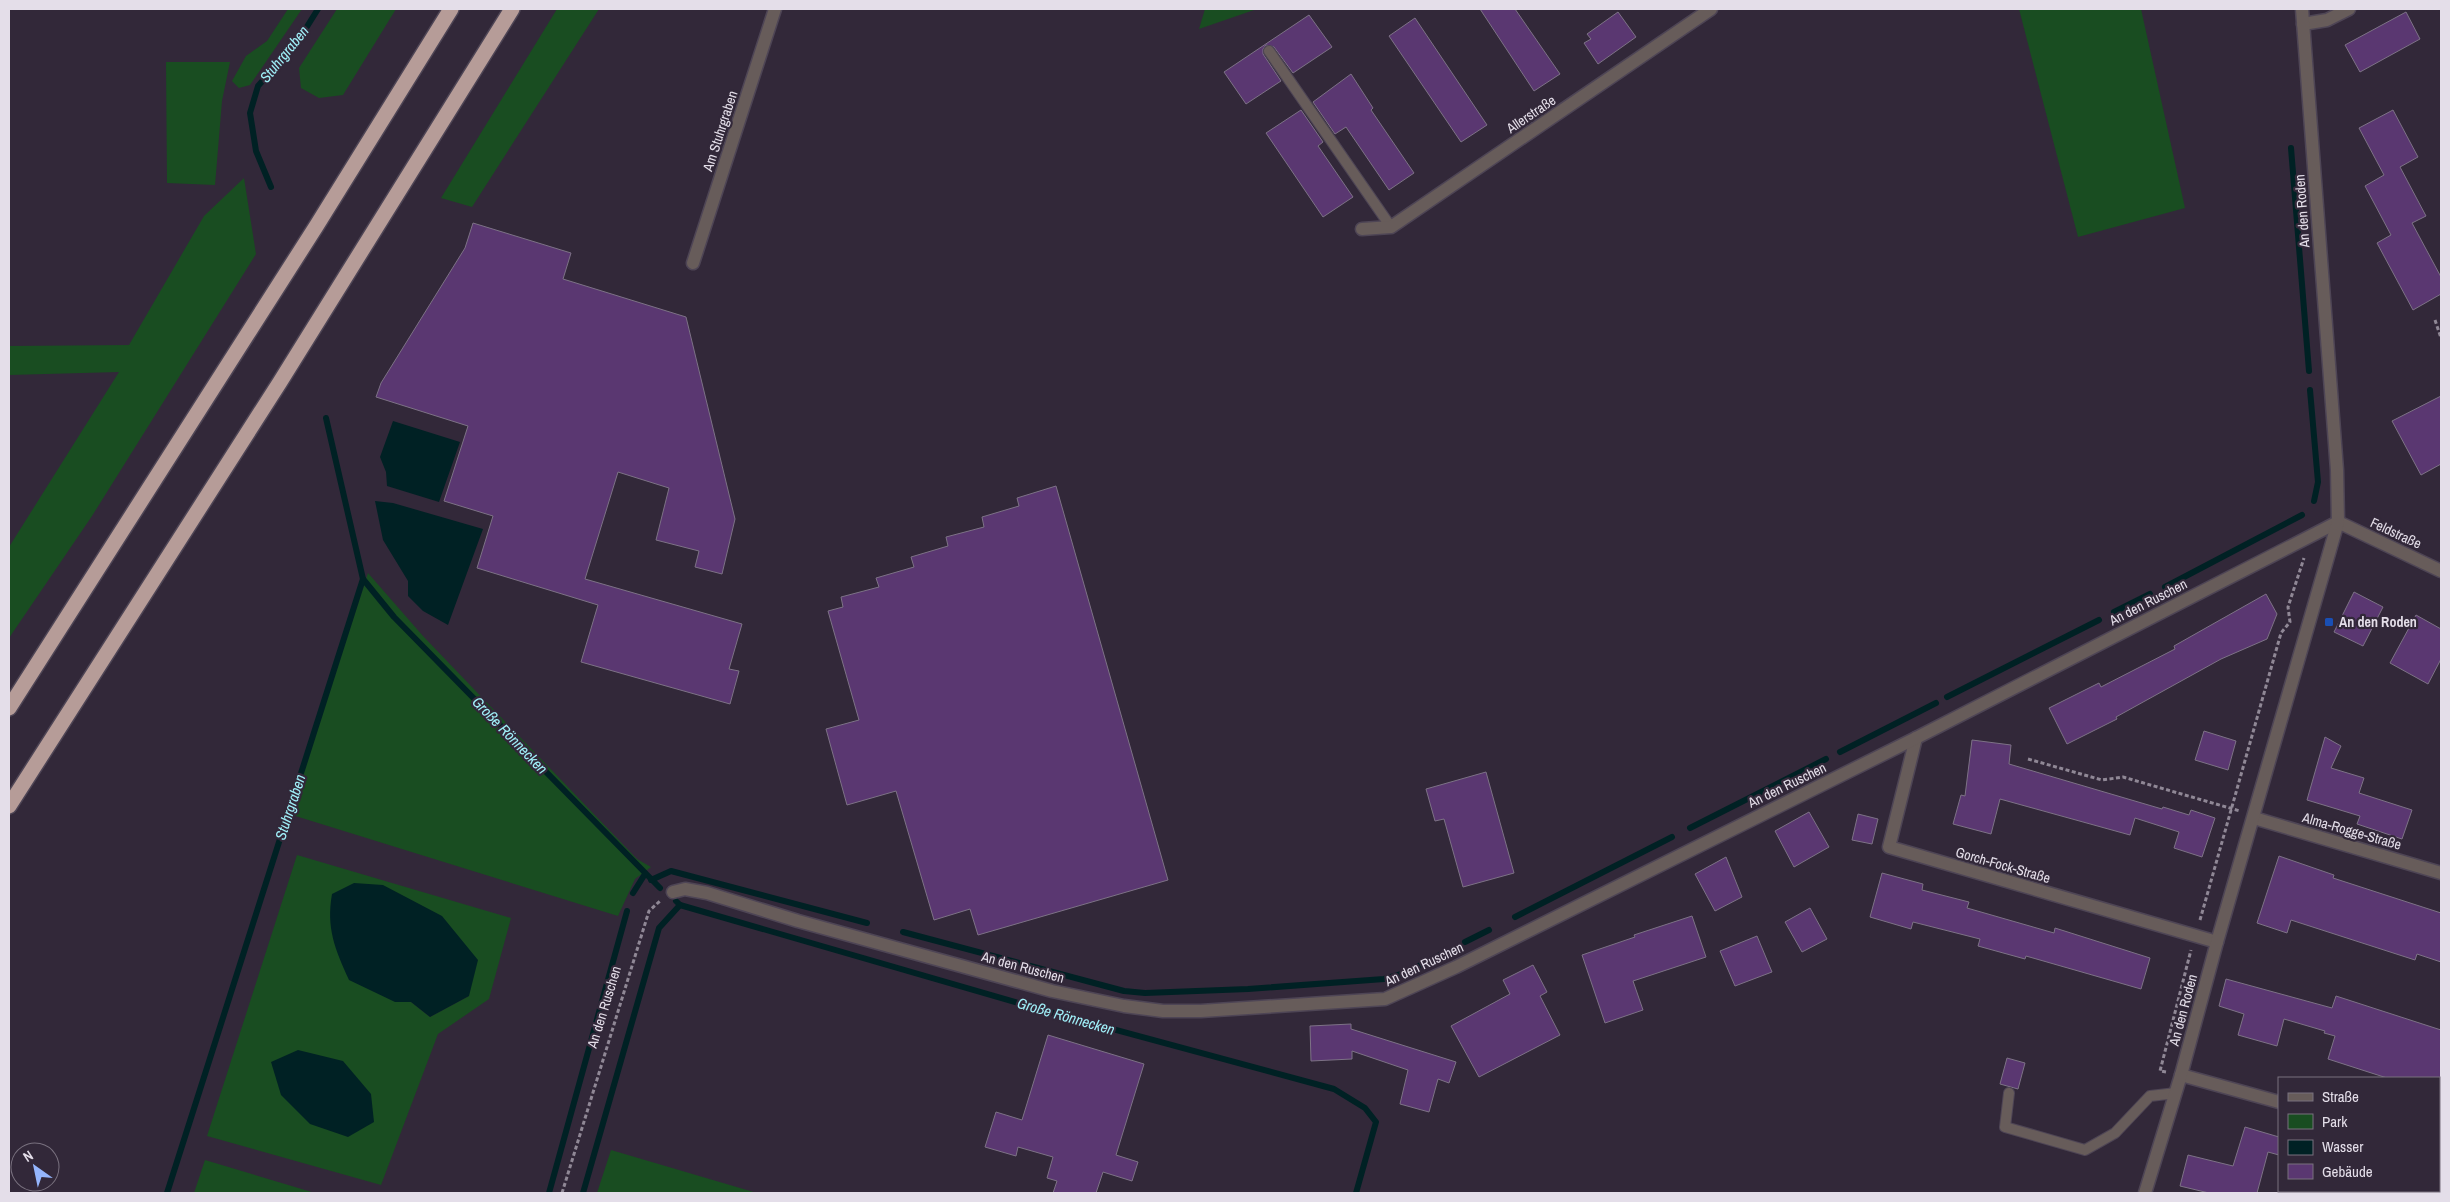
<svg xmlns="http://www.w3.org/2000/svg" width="2450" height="1202" viewBox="0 0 2450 1202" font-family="'Archivo Narrow',sans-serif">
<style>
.green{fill:#194d21;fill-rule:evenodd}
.water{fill:#002124}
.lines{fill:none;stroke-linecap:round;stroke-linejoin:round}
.stream{stroke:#002124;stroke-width:6}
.building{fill:#5a3771;stroke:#7d7286}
.service-casing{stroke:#4e4555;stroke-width:12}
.minor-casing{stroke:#4e4555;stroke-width:15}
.motorway-casing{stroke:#4e4555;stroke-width:18}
.path{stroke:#908896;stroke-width:3;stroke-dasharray:4 2.5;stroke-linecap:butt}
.service{stroke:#675c5a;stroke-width:10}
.minor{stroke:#675c5a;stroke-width:12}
.motorway{stroke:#b69c98;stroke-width:15}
.transit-dot{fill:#1a4fb4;stroke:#322839;stroke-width:2}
.labels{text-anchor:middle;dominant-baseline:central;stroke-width:4.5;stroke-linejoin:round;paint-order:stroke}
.street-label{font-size:14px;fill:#e4dee9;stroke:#322839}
.poi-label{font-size:14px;font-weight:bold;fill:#e4dee9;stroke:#322839;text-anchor:start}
.water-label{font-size:15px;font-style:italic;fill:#a0f0f9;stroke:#322839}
</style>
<rect width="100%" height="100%" fill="#322839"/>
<g class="green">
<path d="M288,9H302L250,85L239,88L232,81L246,56L267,41Z"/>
<path d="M337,9H396L343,95L319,98L301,88L299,68Z"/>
<path d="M557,9H599L472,207L441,198Z"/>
<path d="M1205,9H1257L1199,29Z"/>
<path d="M2019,9H2141L2185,208L2078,237Z"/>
<path d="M166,62H230L222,101L215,185L167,183Z"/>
<path d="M244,178L256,254L92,516L9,638V547L119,372L9,375V346L129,345L204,216Z"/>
<path d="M368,573L423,636L637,859L651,867L635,879L618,916L289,814Z"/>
<path d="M297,855L511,918L489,999L438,1034L381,1185L207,1136ZM469,996L430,1017L411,1002Z"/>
<path d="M611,1150L757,1193H597Z"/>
<path d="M205,1160L315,1193H194Z"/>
</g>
<g class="water">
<path d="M393,421L460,442L439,502L387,486L386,472L380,457Z"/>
<path d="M375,501L393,503L483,529L448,625L423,611L408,596V581L383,540Z"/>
<path d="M354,883L383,885L442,916L478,960L469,996L430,1017L411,1002H395L349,980C335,949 326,928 332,894Z"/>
<path d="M298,1050L343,1061L371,1094L374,1122L348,1137L310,1124L281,1095L271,1062Z"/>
</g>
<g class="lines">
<g class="stream">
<path d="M2291,148L2309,371"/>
<path d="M271,187L256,151L250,113L258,86L298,41L318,9"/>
<path d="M2310,390L2318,482L2314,501"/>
<path d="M363,579L394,617L660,888"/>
<path d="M2165,587L2302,515"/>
<path d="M2114,612L2150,594"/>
<path d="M1947,697L2099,620"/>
<path d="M1840,752L1936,703"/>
<path d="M1690,828L1826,759"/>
<path d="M651,880L671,871L867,923"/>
<path d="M633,893L645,874"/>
<path d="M676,901L680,905L1046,1011L1334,1089L1365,1108L1376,1122L1356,1193"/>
<path d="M1515,917L1672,837"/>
<path d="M903,932L1124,991L1145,993L1248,989L1384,979L1405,973L1444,953"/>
<path d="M1465,942L1489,930"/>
<path d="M167,1193L363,579L326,418"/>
<path d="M549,1193L627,911"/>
<path d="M583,1193L659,928L680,905"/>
</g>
</g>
<g class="building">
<path d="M1480,9H1515L1560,74L1534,91Z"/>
<path d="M1618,12L1636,37L1598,64L1584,43L1591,39L1587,34Z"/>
<path d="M2406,12L2420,39L2360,72L2345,45Z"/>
<path d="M1309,15L1332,47L1293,73L1274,47L1266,45L1263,49V54L1281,81L1246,104L1224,72Z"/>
<path d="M1415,18L1487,125L1461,142L1389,36Z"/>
<path d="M1351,74L1373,108L1371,110L1414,173L1389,190L1346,127L1335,134L1313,102Z"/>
<path d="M1301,110L1323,142L1318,146L1353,197L1323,217L1266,133Z"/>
<path d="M2393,110L2418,157L2400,167L2426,216L2412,223L2441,277V294L2413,310L2377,243L2391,235L2365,186L2384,175L2359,128Z"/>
<path d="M473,223L571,253L563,279L686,317L735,519L722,574L695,567L699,551L656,540L669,488L618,472L585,579L742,624L729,669L739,671L730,704L581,662L598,605L477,568L493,516L444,501L468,426L376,397L381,383L465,248Z"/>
<path d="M2441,396V464L2421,475L2392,421Z"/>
<path d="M1056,486L1168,880L978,935L970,909L934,920L896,791L847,805L826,729L859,720L828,611L843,607L841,597L879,587L876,578L914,567L911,557L948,546L946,537L984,527L982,517L1019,506L1017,498Z"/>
<path d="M2354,592L2383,607L2363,646L2334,632Z"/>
<path d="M2266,594L2277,614L2267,639L2221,659L2116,717L2117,719L2067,744L2049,708L2099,683L2101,687L2175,649L2174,646Z"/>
<path d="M2416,615L2441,629V659L2428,684L2390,663Z"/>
<path d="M2204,731L2236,741L2228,770L2195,760Z"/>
<path d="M2325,737L2341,746L2331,768L2364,778L2359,793L2412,810L2402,839L2357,824L2360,816L2307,800Z"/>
<path d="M1972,740L2011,745L2009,764L2162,809L2163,807L2189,815L2191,810L2215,818L2202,857L2174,848L2179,832L2135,818L2130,835L2000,799L1991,834L1953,824L1961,795L1965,796Z"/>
<path d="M1486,772L1514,873L1463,887L1444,819L1435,821L1426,789Z"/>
<path d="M1809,812L1829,847L1794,867L1775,831Z"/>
<path d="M1858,814L1878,819L1872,844L1852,840Z"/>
<path d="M2279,856L2334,875L2333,878L2441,913V962L2417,954L2415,960L2291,920L2287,933L2257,923Z"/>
<path d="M1726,857L1742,897L1715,911L1695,874Z"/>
<path d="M1882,873L1923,884L1922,890L1969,902L1967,908L2054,933L2055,928L2150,958L2141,989L2026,956L2025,959L1978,946L1980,939L1913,922L1911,929L1870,917Z"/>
<path d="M1810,908L1827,939L1802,952L1785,922Z"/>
<path d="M1692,916L1706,957L1633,981L1643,1010L1605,1023L1582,955L1635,937L1634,935Z"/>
<path d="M1757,936L1772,972L1735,986L1720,951Z"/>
<path d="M1533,965L1547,992L1540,996L1560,1035L1479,1077L1451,1026L1510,994L1503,980Z"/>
<path d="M2226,979L2332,1008L2336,996L2441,1030V1078H2387L2328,1059L2335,1036L2324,1033L2325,1031L2284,1019L2277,1046L2238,1035L2244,1014L2219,1006Z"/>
<path d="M1351,1024V1029L1456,1062L1449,1083L1438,1079L1429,1112L1400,1104L1408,1070L1352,1051V1059L1311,1061L1310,1026Z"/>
<path d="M1048,1035L1144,1064L1116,1155L1138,1162L1132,1181L1103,1172L1096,1193H1053L1057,1181L1047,1178L1053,1157L1018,1147L1016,1156L985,1147L996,1112L1022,1120Z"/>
<path d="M2007,1058L2025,1063L2018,1089L2000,1084Z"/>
<path d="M2245,1127L2279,1137V1155L2268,1152L2257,1193H2209L2180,1186L2188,1155L2233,1166Z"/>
</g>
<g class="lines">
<g class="service-casing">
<g id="service">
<path d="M1269,51L1391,227"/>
<path d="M2009,1093L2005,1127L2085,1150L2115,1133L2150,1096L2176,1093"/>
</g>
</g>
<g class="minor-casing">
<g id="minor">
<path d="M2303,24L2327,20L2349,9"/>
<path d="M1362,229L1391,227L1711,9"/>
<path d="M693,263L775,9"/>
<path d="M2338,522L2441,571"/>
<path d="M1916,738L1889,847L2217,942"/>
<path d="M2254,818L2441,873"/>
<path d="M673,892L685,889L707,893L798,921L1052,991L1124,1006L1163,1011H1201L1385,999L1456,967L1916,738L2338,522"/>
<path d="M2181,1075L2279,1102"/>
<path d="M2439,1147L2441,1148"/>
<path d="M2145,1193L2181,1075L2217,942L2338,522L2337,470L2302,9"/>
</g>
</g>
<g class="motorway-casing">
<g id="motorway">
<path d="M9,708L317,225L451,9"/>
<path d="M9,806L280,382L512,9"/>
</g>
</g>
<g class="path">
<path d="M2435,320L2441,338"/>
<path d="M2028,759L2102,780L2123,777L2240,811"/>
<path d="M2200,920L2281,633L2290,622L2288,607L2304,558"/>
<path d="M2166,1072L2160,1071L2191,950"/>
<path d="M562,1193L649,911L660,901"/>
</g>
<use href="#service" class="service"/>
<use href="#minor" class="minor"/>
<use href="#motorway" class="motorway"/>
</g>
<rect class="transit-dot" x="2324" y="617" width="10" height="10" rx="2.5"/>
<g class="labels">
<g class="street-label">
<text transform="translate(1531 114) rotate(-34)">Allerstraße</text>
<text transform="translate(720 131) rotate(-72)">Am Stuhrgraben</text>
<text transform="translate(2302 211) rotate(-94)">An den Roden</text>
<text transform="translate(2396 533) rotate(25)">Feldstraße</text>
<text transform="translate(2148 602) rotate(-27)">An den Ruschen</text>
<text transform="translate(1787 785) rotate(-26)">An den Ruschen</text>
<text transform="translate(2352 831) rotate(16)">Alma-Rogge-Straße</text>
<text transform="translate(2003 865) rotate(16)">Gorch-Fock-Straße</text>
<text transform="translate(1424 964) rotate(-25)">An den Ruschen</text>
<text transform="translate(1023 967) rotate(15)">An den Ruschen</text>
<text transform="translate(604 1007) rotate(-73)">An den Ruschen</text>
<text transform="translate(2183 1010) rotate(-75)">An den Roden</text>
</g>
<g class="poi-label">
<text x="2339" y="622">An den Roden</text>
</g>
<g class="water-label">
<text transform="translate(284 54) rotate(-51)">Stuhrgraben</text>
<text transform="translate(510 735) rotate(46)">Große Rönnecken</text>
<text transform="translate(290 807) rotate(-72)">Stuhrgraben</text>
<text transform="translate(1066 1016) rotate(16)">Große Rönnecken</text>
</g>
</g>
<rect width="2450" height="1202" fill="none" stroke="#e4dee9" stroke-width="20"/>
<rect x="2278" y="1077" width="162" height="115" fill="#322839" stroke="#79717f"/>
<rect x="2288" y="1093" width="25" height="8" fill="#675c5a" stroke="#79717f"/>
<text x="2322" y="1102" font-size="15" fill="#e4dee9">Straße</text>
<rect x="2288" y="1114" width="25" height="15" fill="#194d21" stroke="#79717f"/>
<text x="2322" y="1127" font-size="15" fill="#e4dee9">Park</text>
<rect x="2288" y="1140" width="25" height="15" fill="#002124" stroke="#79717f"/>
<text x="2322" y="1152" font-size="15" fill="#e4dee9">Wasser</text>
<rect x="2288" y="1164" width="25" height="15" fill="#5a3771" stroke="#79717f"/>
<text x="2322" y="1177" font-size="15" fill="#e4dee9">Gebäude</text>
<g transform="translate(35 1167) rotate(327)"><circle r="24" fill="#322839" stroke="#79717f"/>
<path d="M0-4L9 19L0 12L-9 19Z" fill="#95b6fd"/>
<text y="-8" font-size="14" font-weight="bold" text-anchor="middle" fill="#e4dee9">N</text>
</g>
</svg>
